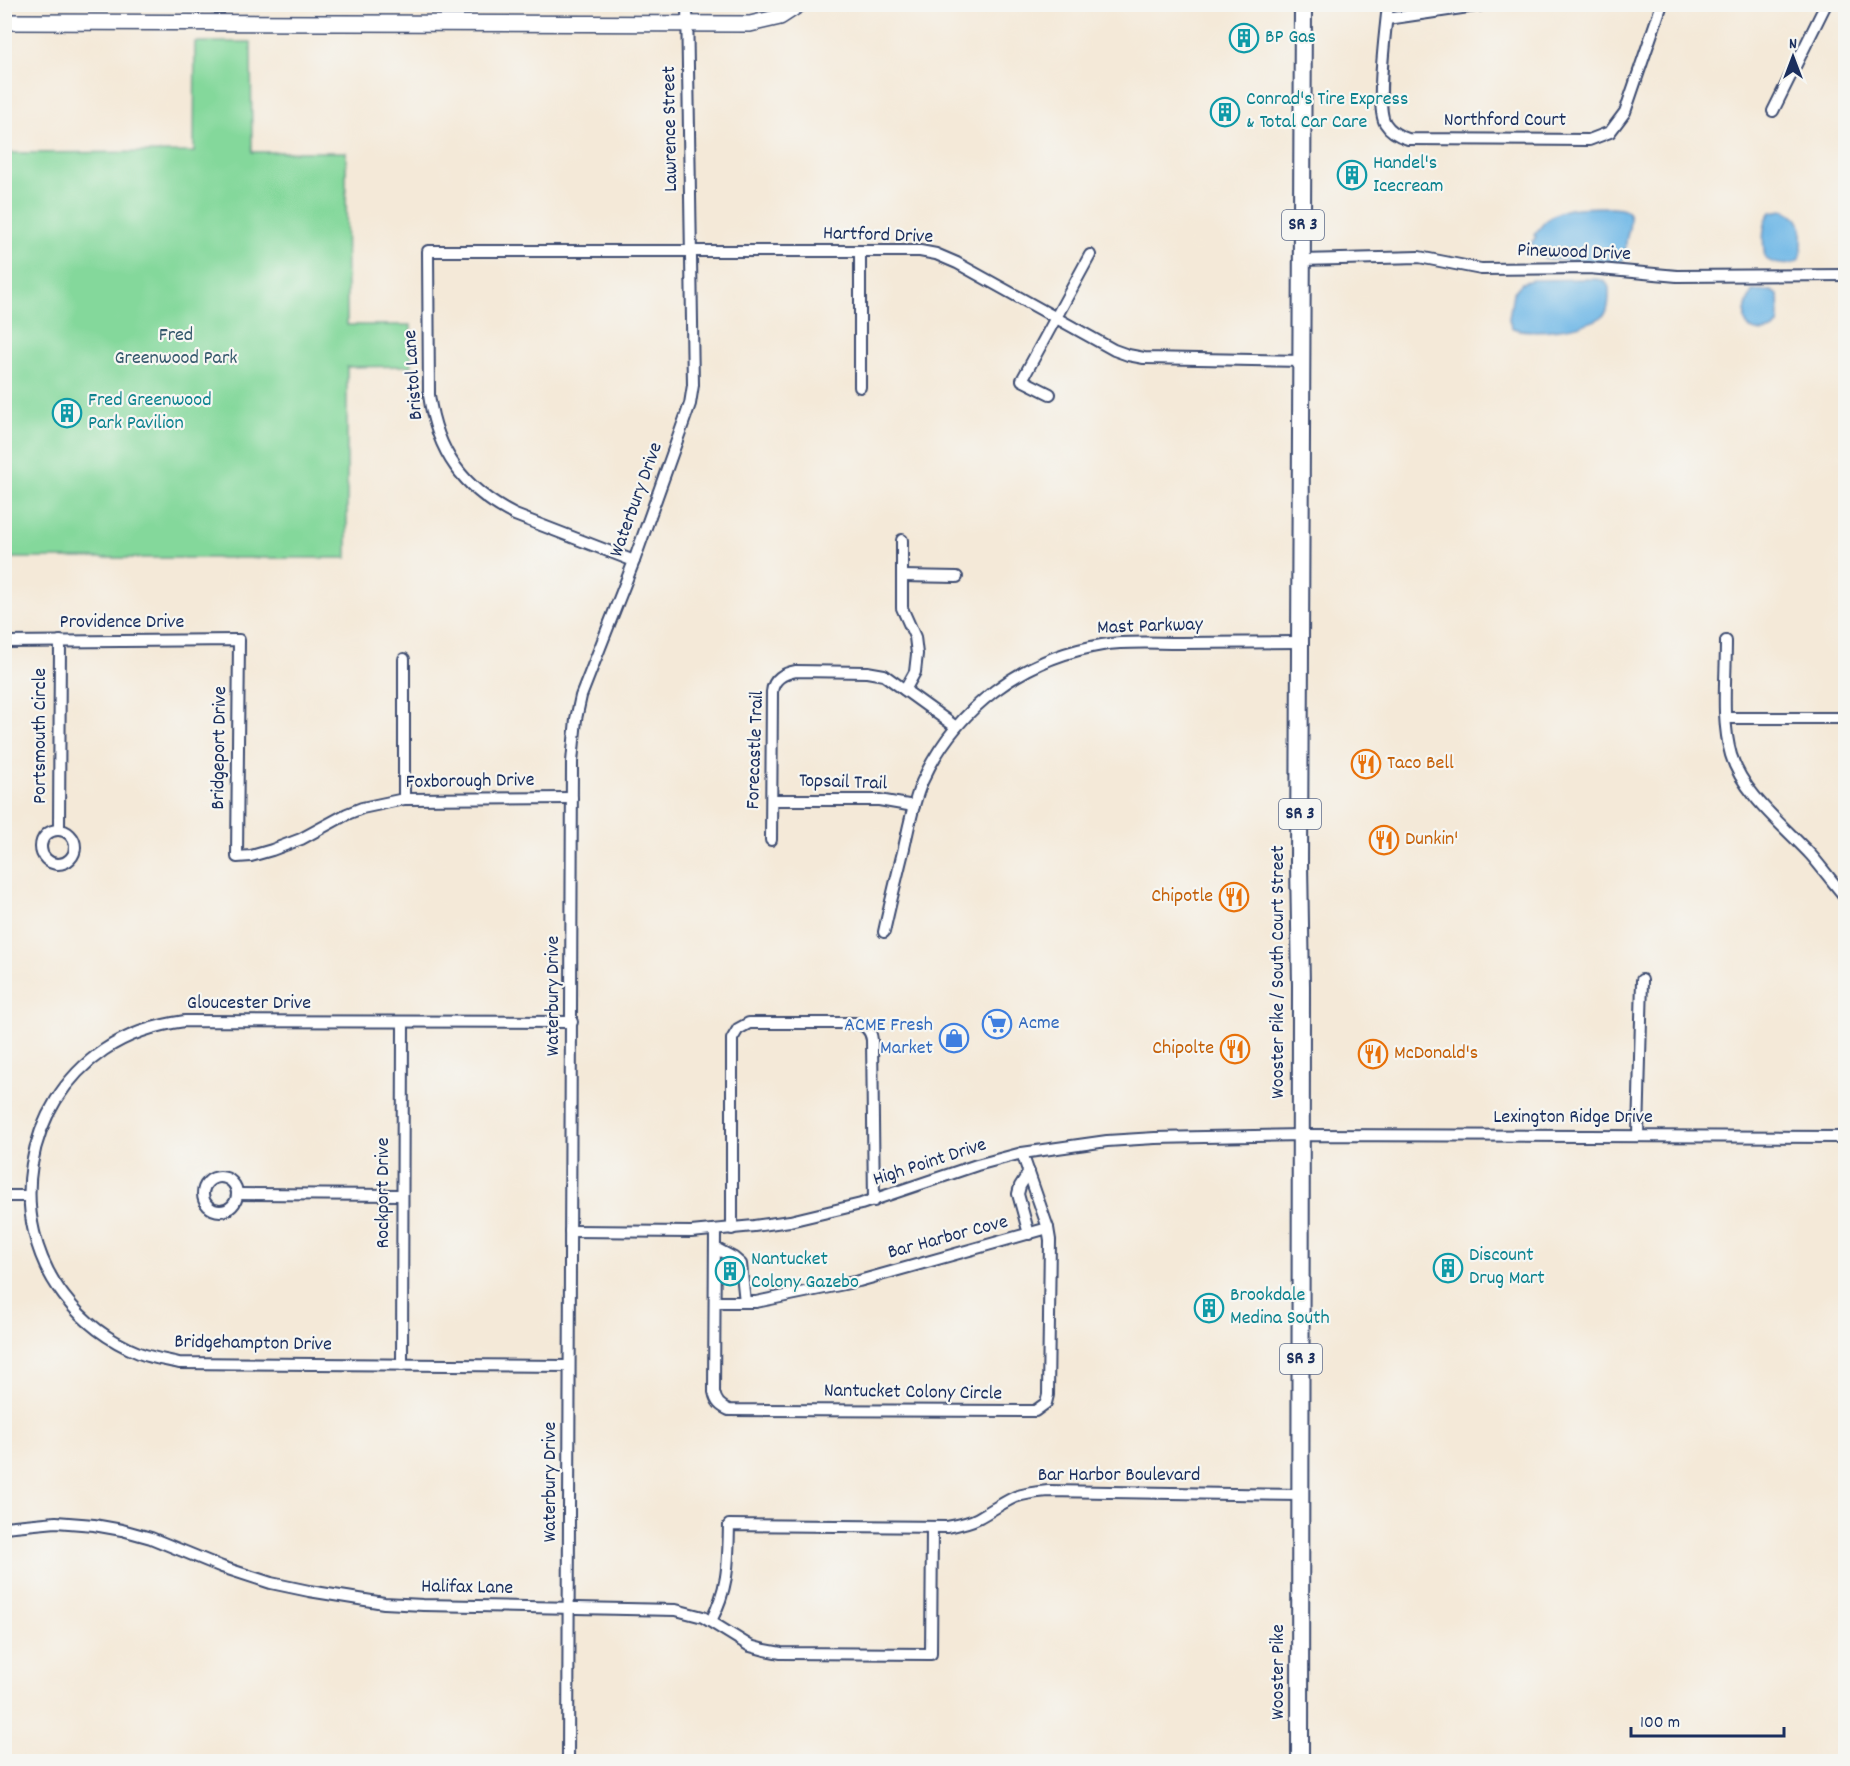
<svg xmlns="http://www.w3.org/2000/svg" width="1850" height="1766" viewBox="0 0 1850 1766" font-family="Dekko,sans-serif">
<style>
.green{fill:#84d89b;stroke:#50847c;stroke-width:1.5}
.water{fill:#6eb7e6;stroke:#4473a2;stroke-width:1.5}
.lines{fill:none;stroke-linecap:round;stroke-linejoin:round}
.street-casing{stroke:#3c4b70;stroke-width:14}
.secondary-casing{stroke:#3c4b70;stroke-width:18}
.primary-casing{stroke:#3c4b70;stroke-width:20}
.street{stroke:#fff;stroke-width:10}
.secondary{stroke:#fff;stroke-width:15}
.primary{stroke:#fff;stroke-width:16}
.labels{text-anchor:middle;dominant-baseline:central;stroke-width:4.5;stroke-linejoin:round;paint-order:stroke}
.shield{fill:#f6f6f2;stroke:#5d6b8a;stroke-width:1.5}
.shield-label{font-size:18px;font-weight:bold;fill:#1b2f5e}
.culture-label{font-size:20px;fill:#0d838f;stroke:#f6f6f2;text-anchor:start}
.street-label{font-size:20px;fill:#1b2f5e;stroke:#f6f6f2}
.park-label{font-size:20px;fill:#35596d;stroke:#f6f6f2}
.food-label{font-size:20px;fill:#c56008;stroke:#f6f6f2;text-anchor:start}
.shop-label{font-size:20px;fill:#366cbe;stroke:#f6f6f2;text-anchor:start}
</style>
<rect width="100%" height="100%" fill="#f6f6f2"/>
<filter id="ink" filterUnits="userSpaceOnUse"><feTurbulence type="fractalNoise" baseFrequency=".0167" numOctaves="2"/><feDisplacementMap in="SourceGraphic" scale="12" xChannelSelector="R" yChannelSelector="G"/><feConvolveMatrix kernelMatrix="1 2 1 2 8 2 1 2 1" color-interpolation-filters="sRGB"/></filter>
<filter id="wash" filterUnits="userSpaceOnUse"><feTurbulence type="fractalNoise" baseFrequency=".008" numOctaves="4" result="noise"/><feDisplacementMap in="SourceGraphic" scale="24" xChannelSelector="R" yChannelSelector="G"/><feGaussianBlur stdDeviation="1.35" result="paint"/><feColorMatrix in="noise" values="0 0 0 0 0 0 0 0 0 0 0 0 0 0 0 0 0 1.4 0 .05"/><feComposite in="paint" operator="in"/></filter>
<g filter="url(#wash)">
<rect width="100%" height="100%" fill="#f4e9d8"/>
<path class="green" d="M195,42H251L252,152H346L347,325H411V366L347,367V558H5V153L194,152Z"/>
<g class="water">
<path d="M1612,207C1616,208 1622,207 1626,210C1635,217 1626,235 1626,243C1625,250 1627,255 1622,262L1549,260L1536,254L1537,250L1532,246V242L1536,237L1534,235C1539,230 1541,225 1547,220C1564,204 1590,208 1612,207Z"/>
<path d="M1783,210C1801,215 1803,227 1802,244C1802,248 1802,254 1800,258C1794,269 1772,264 1765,258C1763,244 1761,224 1771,212Z"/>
<path d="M1592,279C1599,279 1606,279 1609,288C1609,295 1610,310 1604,315C1590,328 1527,336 1511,327L1509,319L1513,293L1522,283L1532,280Z"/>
<path d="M1752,291H1771L1778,295C1778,300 1780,320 1778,324C1773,335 1750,334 1746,323C1742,314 1748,300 1752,291Z"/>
</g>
</g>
<g filter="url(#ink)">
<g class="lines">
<g class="street-casing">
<g id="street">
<path d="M1388,4C1386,28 1375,105 1385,123C1390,131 1398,136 1408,139L1589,140L1610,132L1625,112L1662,4"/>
<path d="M1387,19L1489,4"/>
<path d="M1773,111L1826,4"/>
<path d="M1302,260L1419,257L1481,269L1589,268L1677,276L1846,275"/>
<path d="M860,387V251"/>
<path d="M1050,394L1022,380L1090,255"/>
<path d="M902,540V608L915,637L917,654L915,672L905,690"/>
<path d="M634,561L515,515C463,489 437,452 429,395L428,251H920L936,254L957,263L1114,350L1128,355L1144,358L1302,361"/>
<path d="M902,576L957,577"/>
<path d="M1726,641C1726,678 1721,720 1731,755C1743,794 1784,826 1811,855C1823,869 1834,884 1846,898"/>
<path d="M4,642L239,640L237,857L251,856L272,850L301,839L347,814L362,808L404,799L572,798"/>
<path d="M1726,718H1846"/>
<path d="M404,799V659"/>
<path d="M772,800H879L914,806"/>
<path d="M59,830L60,641"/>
<circle cx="58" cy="847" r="17"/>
<path d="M771,840L772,692C773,679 784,673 796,671L867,672L884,675L956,727"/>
<path d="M884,932C890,904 897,876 904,848C909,826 913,803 922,782C955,709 1022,658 1102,645C1127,641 1153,643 1179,643C1219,643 1260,642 1301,642"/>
<path d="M1638,1136L1642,980"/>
<path d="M1029,1172L1020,1186L1018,1194L1029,1234"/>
<circle cx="220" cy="1194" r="17"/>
<path d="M237,1194L401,1195"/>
<path d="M4,1196H29"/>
<path d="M732,1229V1039L738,1029L749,1023H854C864,1024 871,1029 872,1040L874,1201"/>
<path d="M715,1230L714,1392C716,1402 720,1406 729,1410L1035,1411L1046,1403L1048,1395L1050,1240L1048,1228L1022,1153"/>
<path d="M570,1231L691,1232L754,1226L790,1221L861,1204L977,1165L1022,1153L1107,1141L1155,1138L1301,1135L1846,1137"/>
<path d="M715,1248L734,1258L741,1264L745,1302"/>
<path d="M715,1302H756L859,1281L1048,1228"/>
<path d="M402,1365L403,1022"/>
<path d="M569,1366L179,1363C166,1360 152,1358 139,1353C109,1341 83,1321 64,1296C5,1219 24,1104 104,1050C129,1033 156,1025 185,1021L572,1022"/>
<path d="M4,1527L56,1522L94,1525L122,1530L151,1538L222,1567L271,1583L309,1591L384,1603L423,1605L676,1610L703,1617L750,1646L765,1650L781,1653L931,1654L932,1528"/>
<path d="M711,1621C729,1586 728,1563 729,1525L947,1527C958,1525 969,1523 978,1518C991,1511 1002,1503 1015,1497C1026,1493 1037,1492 1048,1491L1301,1495"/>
<path d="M568,1762L572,762L576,719L581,696L634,561L690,404L693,385L687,4"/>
</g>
</g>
<g class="secondary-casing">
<path id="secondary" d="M4,22L750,24L780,17L800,4"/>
</g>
<g class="primary-casing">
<path id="primary" d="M1300,1762L1301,986L1299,864L1303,4"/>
</g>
<use href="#street" class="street"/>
<use href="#secondary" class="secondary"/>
<use href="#primary" class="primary"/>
</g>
</g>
<defs>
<g id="building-ring" transform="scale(1.5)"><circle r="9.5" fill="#f6f6f2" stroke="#0f9aa8" stroke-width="1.5"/><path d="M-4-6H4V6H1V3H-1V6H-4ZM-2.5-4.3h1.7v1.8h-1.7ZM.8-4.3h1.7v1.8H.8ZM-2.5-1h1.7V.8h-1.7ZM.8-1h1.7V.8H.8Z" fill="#0f9aa8"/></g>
<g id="restaurant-ring" transform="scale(1.5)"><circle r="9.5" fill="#f6f6f2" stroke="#e8710a" stroke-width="1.5"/><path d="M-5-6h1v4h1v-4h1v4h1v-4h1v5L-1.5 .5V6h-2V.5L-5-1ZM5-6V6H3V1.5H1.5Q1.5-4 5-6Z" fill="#e8710a"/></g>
<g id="supermarket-ring" transform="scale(1.5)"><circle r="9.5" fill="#f6f6f2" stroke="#3f7fe0" stroke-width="1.5"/><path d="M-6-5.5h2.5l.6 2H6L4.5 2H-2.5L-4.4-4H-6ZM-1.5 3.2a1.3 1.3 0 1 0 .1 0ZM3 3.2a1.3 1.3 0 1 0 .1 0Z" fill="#3f7fe0"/></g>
<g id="shop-ring" transform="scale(1.5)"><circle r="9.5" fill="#f6f6f2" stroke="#3f7fe0" stroke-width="1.5"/><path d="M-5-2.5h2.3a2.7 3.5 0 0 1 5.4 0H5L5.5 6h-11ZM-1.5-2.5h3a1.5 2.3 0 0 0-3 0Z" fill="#3f7fe0"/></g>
</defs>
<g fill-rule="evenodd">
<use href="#building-ring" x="1244" y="38"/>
<use href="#building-ring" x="1225" y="112"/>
<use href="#building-ring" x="1352" y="175"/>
<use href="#building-ring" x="67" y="413"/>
<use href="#restaurant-ring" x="1366" y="764"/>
<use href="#restaurant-ring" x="1384" y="840"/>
<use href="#restaurant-ring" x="1234" y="897"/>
<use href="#supermarket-ring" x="997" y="1024"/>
<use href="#shop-ring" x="954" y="1038"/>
<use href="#restaurant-ring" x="1235" y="1049"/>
<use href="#restaurant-ring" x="1373" y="1054"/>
<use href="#building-ring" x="1448" y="1268"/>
<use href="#building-ring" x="730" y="1271"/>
<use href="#building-ring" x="1209" y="1308"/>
</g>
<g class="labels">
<g class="shield">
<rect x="1282" y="210" width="42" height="30" rx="4.5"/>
<rect x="1279" y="799" width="42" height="30" rx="4.5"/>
<rect x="1280" y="1344" width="42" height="30" rx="4.5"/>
</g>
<g class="shield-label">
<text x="1303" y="225">SR 3</text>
<text x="1300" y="814">SR 3</text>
<text x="1301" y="1359">SR 3</text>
</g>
<g class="culture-label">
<text x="1265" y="38">BP Gas</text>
<text x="1246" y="100">Conrad's Tire Express<tspan x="1246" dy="23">&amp; Total Car Care</tspan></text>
<text x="1373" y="164">Handel's<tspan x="1373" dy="23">Icecream</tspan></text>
<text x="88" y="401">Fred Greenwood<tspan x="88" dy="23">Park Pavilion</tspan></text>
<text x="1469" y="1256">Discount<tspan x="1469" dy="23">Drug Mart</tspan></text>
<text x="751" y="1260">Nantucket<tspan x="751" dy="23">Colony Gazebo</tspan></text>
<text x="1230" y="1296">Brookdale<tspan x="1230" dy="23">Medina South</tspan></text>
</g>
<g class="street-label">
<text x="1505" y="121">Northford Court</text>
<text transform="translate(671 129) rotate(-91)">Lawrence Street</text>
<text transform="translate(878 236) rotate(2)">Hartford Drive</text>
<text transform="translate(1574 253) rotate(2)">Pinewood Drive</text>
<text transform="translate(414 375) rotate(-94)">Bristol Lane</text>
<text transform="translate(637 500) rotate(-70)">Waterbury Drive</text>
<text x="122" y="623">Providence Drive</text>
<text transform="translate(1150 627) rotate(-2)">Mast Parkway</text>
<text transform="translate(41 736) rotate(-90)">Portsmouth Circle</text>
<text transform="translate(220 748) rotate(-89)">Bridgeport Drive</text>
<text transform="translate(756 750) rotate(-88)">Forecastle Trail</text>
<text transform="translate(470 782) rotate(-1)">Foxborough Drive</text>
<text transform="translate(843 783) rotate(2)">Topsail Trail</text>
<text transform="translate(1279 972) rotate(-90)">Wooster Pike / South Court Street</text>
<text transform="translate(554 996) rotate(-90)">Waterbury Drive</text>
<text x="249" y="1004">Gloucester Drive</text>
<text x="1573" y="1118">Lexington Ridge Drive</text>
<text transform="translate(930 1163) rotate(-18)">High Point Drive</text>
<text transform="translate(384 1193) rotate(-90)">Rockport Drive</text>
<text transform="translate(948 1238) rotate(-15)">Bar Harbor Cove</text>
<text transform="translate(253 1344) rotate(1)">Bridgehampton Drive</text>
<text transform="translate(913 1393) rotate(1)">Nantucket Colony Circle</text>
<text x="1119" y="1476">Bar Harbor Boulevard</text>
<text transform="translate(551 1482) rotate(-90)">Waterbury Drive</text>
<text transform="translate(467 1588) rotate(1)">Halifax Lane</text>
<text transform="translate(1279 1672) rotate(-90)">Wooster Pike</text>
</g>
<g class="park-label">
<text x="176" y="336">Fred<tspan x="176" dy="23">Greenwood Park</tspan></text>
</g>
<g class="food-label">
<text x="1387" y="764">Taco Bell</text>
<text x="1405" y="840">Dunkin'</text>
<text x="1213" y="897" text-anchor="end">Chipotle</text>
<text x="1214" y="1049" text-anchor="end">Chipolte</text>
<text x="1394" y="1054">McDonald's</text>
</g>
<g class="shop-label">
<text x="1018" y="1024">Acme</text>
<text x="933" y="1026" text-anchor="end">ACME Fresh<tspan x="933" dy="23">Market</tspan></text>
</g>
</g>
<rect width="1850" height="1766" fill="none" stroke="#f6f6f2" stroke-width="24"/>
<g transform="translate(1793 57)" stroke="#f6f6f2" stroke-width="4.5" paint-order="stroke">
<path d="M0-4.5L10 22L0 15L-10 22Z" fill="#1b2f5e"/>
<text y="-9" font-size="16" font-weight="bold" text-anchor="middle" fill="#1b2f5e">N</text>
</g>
<path d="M1631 1727v9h153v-9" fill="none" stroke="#1b2f5e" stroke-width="3"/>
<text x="1640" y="1727" font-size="18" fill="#1b2f5e" stroke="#f6f6f2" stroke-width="4.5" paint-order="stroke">100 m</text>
</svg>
